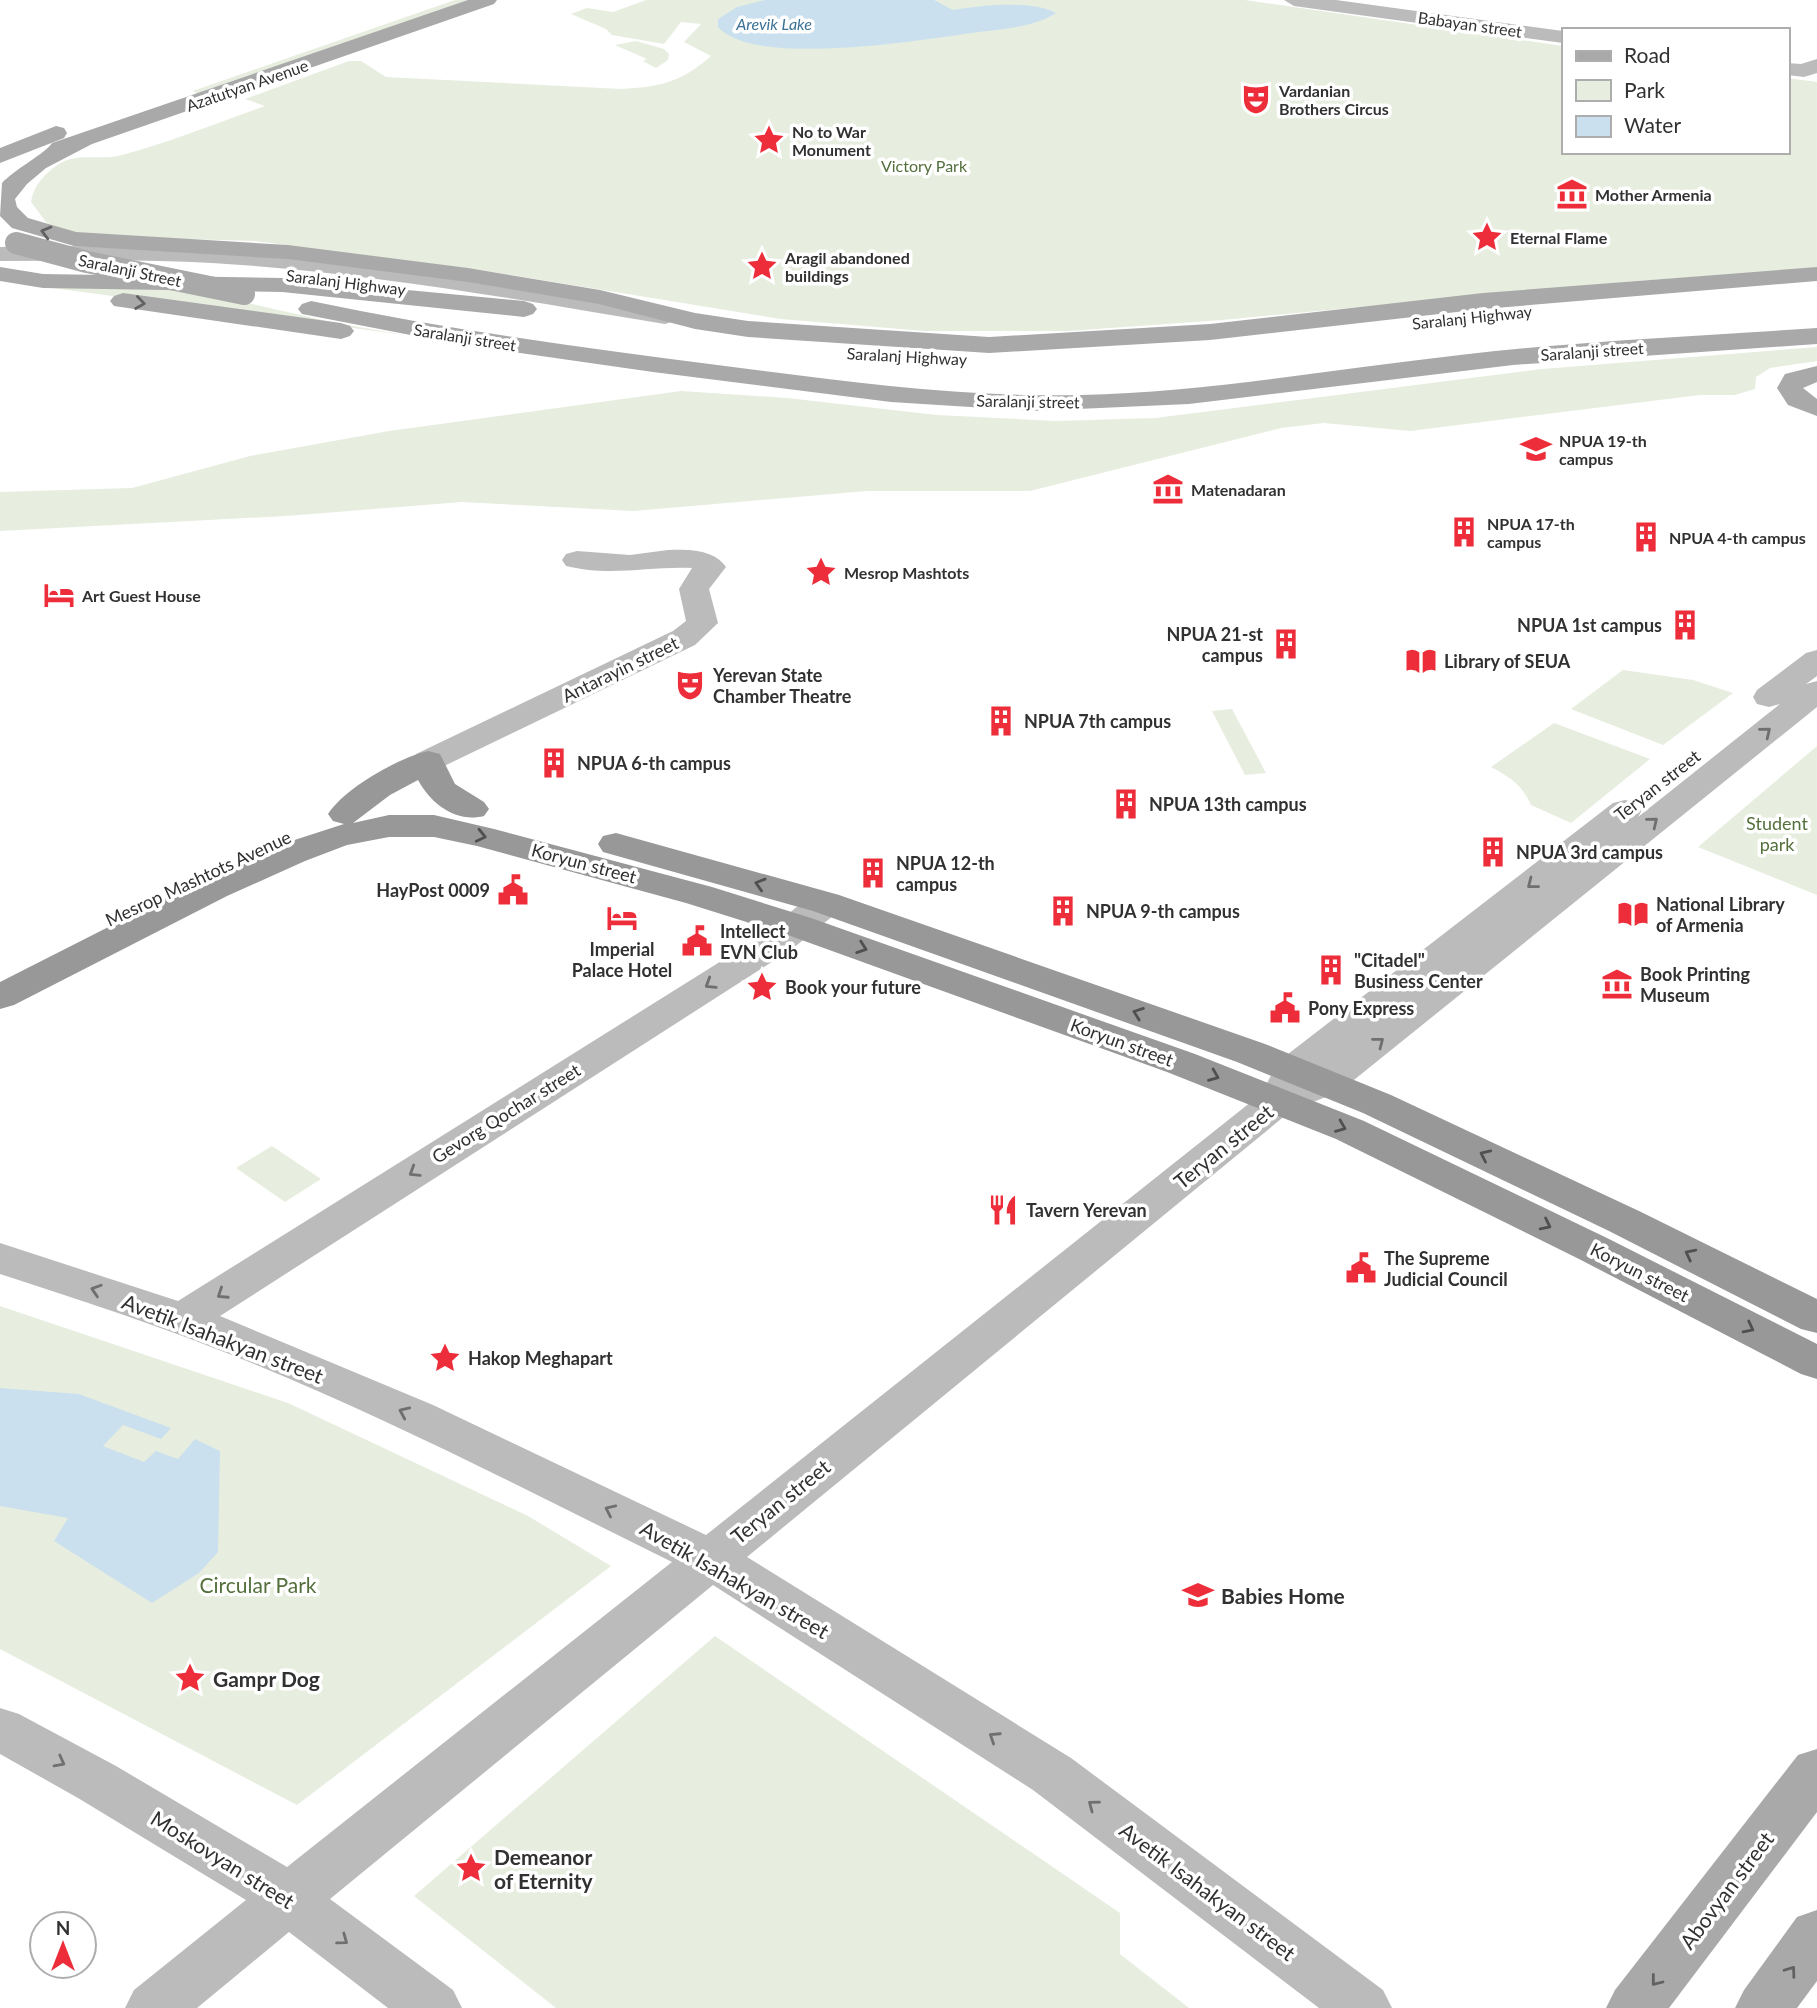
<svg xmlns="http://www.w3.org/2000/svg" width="1817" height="2008" viewBox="0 0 1817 2008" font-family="Lato,sans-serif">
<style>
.green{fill:#e7eedf}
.water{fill:#cbe0ee}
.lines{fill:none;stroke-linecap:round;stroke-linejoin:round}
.secondary{fill:#bbb;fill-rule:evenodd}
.primary{fill:#a9a9a9;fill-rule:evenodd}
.highway{fill:#989898;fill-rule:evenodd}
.primary-bridge{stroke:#a9a9a9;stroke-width:22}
.oneway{stroke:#616161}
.oneway2{stroke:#6f6f6f}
.oneway3{stroke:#505050}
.labels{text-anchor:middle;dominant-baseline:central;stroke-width:7;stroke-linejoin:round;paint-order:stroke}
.far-water-label{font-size:16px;font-style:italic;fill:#3a7298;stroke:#fff}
.far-street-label{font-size:16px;fill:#313131;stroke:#fff}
.far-poi-label{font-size:16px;font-weight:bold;fill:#313131;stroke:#fff;text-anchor:start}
.far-park-label{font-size:16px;fill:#53703c;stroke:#fff}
.poi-label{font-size:18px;font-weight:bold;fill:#313131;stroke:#fff;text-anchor:start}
.street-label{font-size:18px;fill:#313131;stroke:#fff}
.park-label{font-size:18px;fill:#53703c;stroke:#fff}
.near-street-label{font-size:21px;fill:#313131;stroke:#fff}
.near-park-label{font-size:21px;fill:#53703c;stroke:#fff}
.near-poi-label{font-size:21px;font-weight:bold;fill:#313131;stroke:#fff;text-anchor:start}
</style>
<rect width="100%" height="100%" fill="#fff"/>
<g class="green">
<path d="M455,0H475L198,94L193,91Z"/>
<path d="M646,0H1245L1563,46V152H1787V78L1817,82V268L1637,281L1222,320L1069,331H924L781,319L487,271L255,241L112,237L64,231L46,222L31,202C33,186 45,173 59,164C77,152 101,161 122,155C170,142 218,123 265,106L245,99L349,61H361L386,77L621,89C660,87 682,82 711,56L684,42L701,24L681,22L664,44L612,35L606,29L571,14L587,8L613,12Z"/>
<path d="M636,41L664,49L669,54L668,60L656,68L643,61L647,59L615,45Z"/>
<path d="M171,286L336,323L405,335L45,287Z"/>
<path d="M1817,347V361L1770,368L1756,377L1755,389L1735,395H1700L1410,431L1324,423L1281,428L1030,491H867L634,511L462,502L286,516L0,531V492L132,488L250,456L389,431L681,391L787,398L937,415L1056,421L1155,418L1542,369Z"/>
<path d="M1623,670L1693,680L1733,693L1663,745L1571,709Z"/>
<path d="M1232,709L1266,773L1245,775L1212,711Z"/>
<path d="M1554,723L1650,759L1571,823L1531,805C1522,785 1510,777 1491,767Z"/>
<path d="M1817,746V895L1698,847Z"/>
<path d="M272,1146L321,1179L285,1202L236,1168Z"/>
<path d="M0,1306L288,1403L528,1516L611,1566L297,1805L0,1649Z"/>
<path d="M715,1636L1120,1913V1954L1189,2008H556L414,1896Z"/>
</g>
<g class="water">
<path d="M765,0H934L953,10C981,5 1032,0 1056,13C1034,28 998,29 972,33C921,40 753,68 718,27V19L737,7Z"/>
<path d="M0,1388L79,1394L171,1428L161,1439L123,1425L103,1446L144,1462L156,1451L178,1459L195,1439L220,1451L218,1552L199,1573L152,1603L54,1541L68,1518L0,1506Z"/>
</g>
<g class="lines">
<g class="secondary">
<path d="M1284,0H1336L1563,31V43L1294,6Z"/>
<path d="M1817,59V73L1804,77L1787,75V63L1801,64Z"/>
<path d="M0,247C71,246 142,245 212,249C364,257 515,284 665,308L674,311L678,316L674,321L665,324C515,299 365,272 212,263C142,259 71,261 0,261Z"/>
<path d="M668,550C687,549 714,549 726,567L709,589L718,623L695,645L440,768L428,771L416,768L411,761L416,754L673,631L686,621L679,589L692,568C649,566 611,577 566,566L562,560L566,554L577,551L630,555Z"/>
<path d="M1817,650V676L1806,684L1817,681V707L1339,1092L1292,1110L747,1557L1071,1758L1383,1990L1392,2008H1319L1033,1790L713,1585L330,1899L453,1990L462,2008H388L289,1932L197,2008H125L134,1990L246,1900L78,1798L0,1754V1708L19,1714L116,1766L287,1867L672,1562C506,1480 340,1393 166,1330C111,1310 55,1292 0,1274V1243L178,1301L766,933C788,916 809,888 839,895L844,903L839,911L792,949L220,1316L433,1405L706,1535L1261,1094L1279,1061L1613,803L1625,800L1637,803L1642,810L1638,817L1780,704L1769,707L1757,704L1753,697L1757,690L1806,653Z"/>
</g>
<g class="primary">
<path d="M468,0H497L494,4L92,144L46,168L27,184L15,199L17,207L28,218L76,232L288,245L468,268L600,290L695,313L748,321L989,337L1210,324L1483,293L1817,267V281L1483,309L1210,340L989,353L748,337L695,329L599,304L468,282L288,259L74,246L12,228L0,216L2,183C15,169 46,153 52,143Z"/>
<path d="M56,126L64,128L67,133L64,138L0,163V148Z"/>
<path d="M0,267L43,274L282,278L524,301L533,304L537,309L533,314L524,317L282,292L43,288L0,281Z"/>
<path d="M123,293L341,323L350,326L354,331L350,336L341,339L114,306L110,301L114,296Z"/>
<path d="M311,301C448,330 586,348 725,366C843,381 962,398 1081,395C1208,392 1334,369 1460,355C1579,341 1698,336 1817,328V344L1513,365L1189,404L1033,411L891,402L653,372L457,344L302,314L298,309L302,304Z"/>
<path d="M1817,366V382L1803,388L1817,399V416L1788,405L1777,388L1785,374Z"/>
<path d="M1817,1749V1812L1669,2008H1606L1615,1990L1798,1755Z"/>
<path d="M1817,1910V1981L1797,2008H1735L1744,1990L1797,1917Z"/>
</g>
<g class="highway">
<path d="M428,751L440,754L455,784L484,802L489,809L484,816C456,823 431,804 418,780L390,795L353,823L389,815H434L494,829L712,887L811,918L1195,1054L1364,1121L1609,1239L1817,1344V1379L1801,1374L1579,1259L1336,1139L1167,1072L785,934L686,903L477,846L434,837H389L347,845L305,861L227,896L14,1005L0,1009V982L201,880L279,845L344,824L333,821L328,814C345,788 398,758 428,751Z"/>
<path d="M616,833L839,895L1265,1044L1391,1095L1639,1211L1817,1299V1333L1801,1329L1609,1231L1363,1113L1237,1062L813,911L603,852L598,844L603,836Z"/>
</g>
<path class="primary-bridge" d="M16,243L87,262L244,294"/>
</g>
<defs><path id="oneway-chevron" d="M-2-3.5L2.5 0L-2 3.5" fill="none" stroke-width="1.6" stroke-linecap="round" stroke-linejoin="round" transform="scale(1.75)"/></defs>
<g class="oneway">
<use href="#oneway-chevron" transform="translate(46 232) rotate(-165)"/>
<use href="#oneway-chevron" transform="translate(140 303) rotate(8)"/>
<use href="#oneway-chevron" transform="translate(1791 1971) rotate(-54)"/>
<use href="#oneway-chevron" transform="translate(1656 1981) rotate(128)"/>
</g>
<g class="oneway2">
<use href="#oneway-chevron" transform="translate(1766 732) rotate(-39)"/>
<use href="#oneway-chevron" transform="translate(1653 822) rotate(-39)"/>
<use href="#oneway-chevron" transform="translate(1532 884) rotate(142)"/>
<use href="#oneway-chevron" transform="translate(710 984) rotate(148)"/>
<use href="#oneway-chevron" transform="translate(1379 1042) rotate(-38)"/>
<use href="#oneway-chevron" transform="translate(414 1172) rotate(148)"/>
<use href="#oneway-chevron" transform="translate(96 1290) rotate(-162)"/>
<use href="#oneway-chevron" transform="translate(222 1294) rotate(147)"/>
<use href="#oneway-chevron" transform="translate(404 1412) rotate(-156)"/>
<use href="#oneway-chevron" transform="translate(610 1510) rotate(-155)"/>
<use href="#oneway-chevron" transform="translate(994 1737) rotate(-147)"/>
<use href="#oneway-chevron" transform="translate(60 1762) rotate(28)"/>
<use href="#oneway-chevron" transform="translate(1093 1805) rotate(-143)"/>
<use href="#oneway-chevron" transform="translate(343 1940) rotate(36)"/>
</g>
<g class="oneway3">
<use href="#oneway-chevron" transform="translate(481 836) rotate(13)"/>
<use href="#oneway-chevron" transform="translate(760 884) rotate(-163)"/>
<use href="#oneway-chevron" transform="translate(862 948) rotate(19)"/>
<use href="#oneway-chevron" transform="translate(1138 1013) rotate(-160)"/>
<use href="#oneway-chevron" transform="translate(1214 1076) rotate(22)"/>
<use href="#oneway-chevron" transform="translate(1341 1127) rotate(22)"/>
<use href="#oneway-chevron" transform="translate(1485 1155) rotate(-155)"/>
<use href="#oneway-chevron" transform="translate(1546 1225) rotate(26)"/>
<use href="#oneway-chevron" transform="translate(1690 1254) rotate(-153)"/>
<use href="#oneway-chevron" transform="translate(1749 1328) rotate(27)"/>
</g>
<defs>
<g id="theatre-bare" transform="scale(2.415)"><path d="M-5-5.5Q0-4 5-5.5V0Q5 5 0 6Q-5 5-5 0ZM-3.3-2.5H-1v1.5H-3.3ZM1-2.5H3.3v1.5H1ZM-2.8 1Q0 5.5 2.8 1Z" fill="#ed2e3a" stroke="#fff" stroke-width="2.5" paint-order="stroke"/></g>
<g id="sight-bare" transform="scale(2.415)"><path d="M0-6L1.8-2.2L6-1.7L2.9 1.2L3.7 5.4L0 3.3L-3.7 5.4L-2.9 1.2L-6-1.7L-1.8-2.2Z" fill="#ed2e3a" stroke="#fff" stroke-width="2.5" paint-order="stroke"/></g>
<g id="museum-bare" transform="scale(2.415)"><path d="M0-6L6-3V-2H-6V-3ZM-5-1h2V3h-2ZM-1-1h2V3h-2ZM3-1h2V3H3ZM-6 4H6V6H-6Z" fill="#ed2e3a" stroke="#fff" stroke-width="2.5" paint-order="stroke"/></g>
<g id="university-bare" transform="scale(2.415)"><path d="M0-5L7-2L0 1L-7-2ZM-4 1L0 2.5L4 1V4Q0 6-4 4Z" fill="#ed2e3a" stroke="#fff" stroke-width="2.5" paint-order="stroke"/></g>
<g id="building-bare" transform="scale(2.415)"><path d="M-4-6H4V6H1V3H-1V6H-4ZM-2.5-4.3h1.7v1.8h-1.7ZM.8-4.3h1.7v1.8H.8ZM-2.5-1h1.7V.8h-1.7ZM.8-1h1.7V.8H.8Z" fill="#ed2e3a" stroke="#fff" stroke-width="2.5" paint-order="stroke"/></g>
<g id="hotel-bare" transform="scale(2.415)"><path d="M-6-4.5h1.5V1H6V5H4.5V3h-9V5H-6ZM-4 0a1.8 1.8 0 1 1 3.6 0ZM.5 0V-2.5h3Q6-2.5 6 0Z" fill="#ed2e3a" stroke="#fff" stroke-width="2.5" paint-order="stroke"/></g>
<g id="library-bare" transform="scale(2.415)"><path d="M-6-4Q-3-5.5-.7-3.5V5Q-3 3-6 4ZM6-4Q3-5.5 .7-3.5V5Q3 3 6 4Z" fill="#ed2e3a" stroke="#fff" stroke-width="2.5" paint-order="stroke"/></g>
<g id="civic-bare" transform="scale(2.415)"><path d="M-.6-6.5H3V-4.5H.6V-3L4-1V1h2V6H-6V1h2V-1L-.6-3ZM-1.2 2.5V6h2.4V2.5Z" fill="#ed2e3a" stroke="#fff" stroke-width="2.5" paint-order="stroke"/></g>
<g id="restaurant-bare" transform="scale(2.415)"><path d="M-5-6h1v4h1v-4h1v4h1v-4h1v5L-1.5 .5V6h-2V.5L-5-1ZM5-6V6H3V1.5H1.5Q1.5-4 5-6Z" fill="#ed2e3a" stroke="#fff" stroke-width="2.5" paint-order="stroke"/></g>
<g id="school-bare" transform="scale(2.415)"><path d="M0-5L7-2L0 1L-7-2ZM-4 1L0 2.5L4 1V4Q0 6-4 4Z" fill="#ed2e3a" stroke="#fff" stroke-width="2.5" paint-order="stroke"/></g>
</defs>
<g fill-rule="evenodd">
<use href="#theatre-bare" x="1256" y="99"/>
<use href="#sight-bare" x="769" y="140"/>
<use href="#museum-bare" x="1572" y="194"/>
<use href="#sight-bare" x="1487" y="237"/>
<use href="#sight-bare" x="762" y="266"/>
<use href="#university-bare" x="1536" y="449"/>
<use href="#museum-bare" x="1168" y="489"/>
<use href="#building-bare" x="1464" y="532"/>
<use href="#building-bare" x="1646" y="537"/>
<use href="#sight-bare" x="821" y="572"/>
<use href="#hotel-bare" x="59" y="595"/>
<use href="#building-bare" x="1685" y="625"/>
<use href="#building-bare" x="1286" y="644"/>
<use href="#library-bare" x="1421" y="661"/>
<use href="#theatre-bare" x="690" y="685"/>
<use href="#building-bare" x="1001" y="721"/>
<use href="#building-bare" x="554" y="763"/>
<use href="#building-bare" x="1126" y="804"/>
<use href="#building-bare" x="1493" y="852"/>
<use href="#building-bare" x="873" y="873"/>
<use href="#civic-bare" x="513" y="890"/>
<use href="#building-bare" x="1063" y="911"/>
<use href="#library-bare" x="1633" y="914"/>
<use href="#hotel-bare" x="622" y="918"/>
<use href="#civic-bare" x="697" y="941"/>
<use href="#building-bare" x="1331" y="970"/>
<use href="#museum-bare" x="1617" y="984"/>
<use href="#sight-bare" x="762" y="987"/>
<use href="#civic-bare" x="1285" y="1008"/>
<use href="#restaurant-bare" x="1003" y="1210"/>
<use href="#civic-bare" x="1361" y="1268"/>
<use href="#sight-bare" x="445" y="1358"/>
<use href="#school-bare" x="1198" y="1595"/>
<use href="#sight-bare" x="190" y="1678"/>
<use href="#sight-bare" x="471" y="1868"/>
</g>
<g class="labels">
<g class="far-water-label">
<text x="774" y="23">Arevik Lake</text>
</g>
<g class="far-street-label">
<text transform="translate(1470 24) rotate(8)">Babayan street</text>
<text transform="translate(247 85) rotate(-19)">Azatutyan Avenue</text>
<text transform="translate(130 270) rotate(12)">Saralanji Street</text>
<text transform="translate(346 282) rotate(7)">Saralanj Highway</text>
<text transform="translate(1472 317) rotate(-6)">Saralanj Highway</text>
<text transform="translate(465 337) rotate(9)">Saralanji street</text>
<text transform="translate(1592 351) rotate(-4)">Saralanji street</text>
<text transform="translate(907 356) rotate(3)">Saralanj Highway</text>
<text transform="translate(1028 401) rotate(1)">Saralanji street</text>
</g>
<g class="far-poi-label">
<text x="1279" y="90">Vardanian<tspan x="1279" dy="18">Brothers Circus</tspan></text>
<text x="792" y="131">No to War<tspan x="792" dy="18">Monument</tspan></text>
<text x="1595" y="194">Mother Armenia</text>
<text x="1510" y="237">Eternal Flame</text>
<text x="785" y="257">Aragil abandoned<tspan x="785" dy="18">buildings</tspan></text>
<text x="1559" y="440">NPUA 19-th<tspan x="1559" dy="18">campus</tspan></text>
<text x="1191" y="489">Matenadaran</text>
<text x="1487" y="523">NPUA 17-th<tspan x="1487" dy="18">campus</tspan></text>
<text x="1669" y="537">NPUA 4-th campus</text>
<text x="844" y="572">Mesrop Mashtots</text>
<text x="82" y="595">Art Guest House</text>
</g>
<g class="far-park-label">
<text x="924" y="165">Victory Park</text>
</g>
<g class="poi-label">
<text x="1662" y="625" text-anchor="end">NPUA 1st campus</text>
<text x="1263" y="634" text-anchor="end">NPUA 21-st<tspan x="1263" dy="21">campus</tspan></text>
<text x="1444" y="661">Library of SEUA</text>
<text x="713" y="675">Yerevan State<tspan x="713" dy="21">Chamber Theatre</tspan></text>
<text x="1024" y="721">NPUA 7th campus</text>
<text x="577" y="763">NPUA 6-th campus</text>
<text x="1149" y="804">NPUA 13th campus</text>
<text x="1516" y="852">NPUA 3rd campus</text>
<text x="896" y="863">NPUA 12-th<tspan x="896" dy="21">campus</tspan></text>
<text x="490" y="890" text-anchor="end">HayPost 0009</text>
<text x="1656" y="904">National Library<tspan x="1656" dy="21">of Armenia</tspan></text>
<text x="1086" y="911">NPUA 9-th campus</text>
<text x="720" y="931">Intellect<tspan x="720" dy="21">EVN Club</tspan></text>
<text x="622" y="949" text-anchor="middle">Imperial<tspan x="622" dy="21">Palace Hotel</tspan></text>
<text x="1354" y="960">"Citadel"<tspan x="1354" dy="21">Business Center</tspan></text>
<text x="1640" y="974">Book Printing<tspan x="1640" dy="21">Museum</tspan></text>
<text x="785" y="987">Book your future</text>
<text x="1308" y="1008">Pony Express</text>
<text x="1026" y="1210">Tavern Yerevan</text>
<text x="1384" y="1258">The Supreme<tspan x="1384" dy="21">Judicial Council</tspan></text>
<text x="468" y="1358">Hakop Meghapart</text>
</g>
<g class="street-label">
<text transform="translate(620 669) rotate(-26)">Antarayin street</text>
<text transform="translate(1657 785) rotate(-38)">Teryan street</text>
<text transform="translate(584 863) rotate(15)">Koryun street</text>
<text transform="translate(198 878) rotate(-25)">Mesrop Mashtots Avenue</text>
<text transform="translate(1122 1042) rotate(20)">Koryun street</text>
<text transform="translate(506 1113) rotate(-32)">Gevorg Qochar street</text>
<text transform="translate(1640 1272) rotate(27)">Koryun street</text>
</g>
<g class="park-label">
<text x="1777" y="823">Student<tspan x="1777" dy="21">park</tspan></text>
</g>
<g class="near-street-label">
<text transform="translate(1223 1146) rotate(-39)">Teryan street</text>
<text transform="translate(223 1338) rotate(21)">Avetik Isahakyan street</text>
<text transform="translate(780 1501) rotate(-39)">Teryan street</text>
<text transform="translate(735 1579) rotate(30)">Avetik Isahakyan street</text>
<text transform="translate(223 1859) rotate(32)">Moskovyan street</text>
<text transform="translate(1726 1890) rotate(-53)">Abovyan street</text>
<text transform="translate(1208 1891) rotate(37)">Avetik Isahakyan street</text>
</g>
<g class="near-park-label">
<text x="258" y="1584">Circular Park</text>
</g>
<g class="near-poi-label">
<text x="1221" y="1595">Babies Home</text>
<text x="213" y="1678">Gampr Dog</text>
<text x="494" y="1856">Demeanor<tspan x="494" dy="24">of Eternity</tspan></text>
</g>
</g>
<rect x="1562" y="28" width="228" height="126" fill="#ffffff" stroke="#adadad" stroke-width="2"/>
<rect x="1576" y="51" width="35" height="10" fill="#a9a9a9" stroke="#adadad" stroke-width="2"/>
<text x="1624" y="63" font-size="21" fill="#313131">Road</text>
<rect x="1576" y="80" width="35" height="21" fill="#e7eedf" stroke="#adadad" stroke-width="2"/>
<text x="1624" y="98" font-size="21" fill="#313131">Park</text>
<rect x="1576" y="116" width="35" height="21" fill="#cbe0ee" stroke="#adadad" stroke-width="2"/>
<text x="1624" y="133" font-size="21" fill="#313131">Water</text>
<g transform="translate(63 1945)"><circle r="33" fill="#ffffff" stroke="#adadad" stroke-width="2"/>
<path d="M0-5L12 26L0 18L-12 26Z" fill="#ed2e3a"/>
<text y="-10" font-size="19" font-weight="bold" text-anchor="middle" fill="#313131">N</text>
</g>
</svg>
